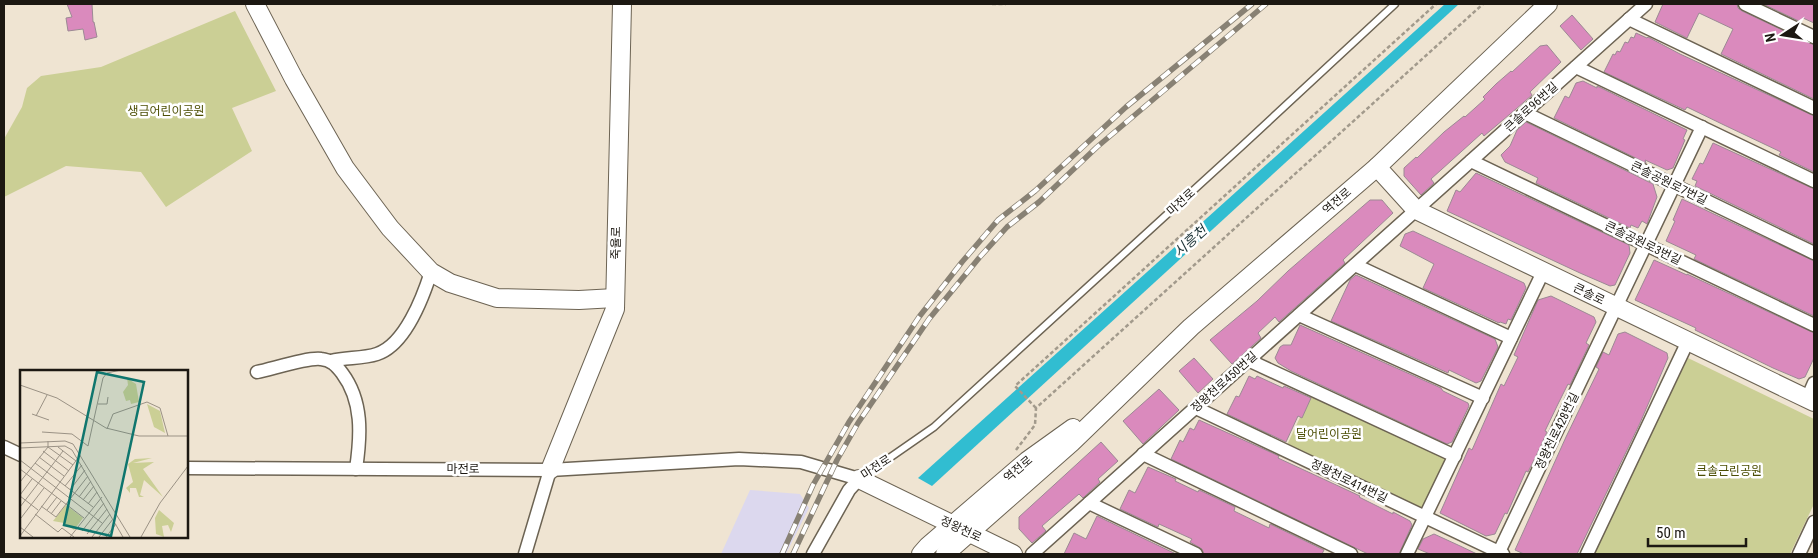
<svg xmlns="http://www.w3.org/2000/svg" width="1818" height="558" viewBox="0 0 1818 558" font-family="'Roboto Condensed','Noto Sans KR',sans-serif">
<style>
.industrial{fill:#dcd8ee}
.green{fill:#cbcf95}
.water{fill:#31bdd1}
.building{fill:#da8abd;stroke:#9c8994}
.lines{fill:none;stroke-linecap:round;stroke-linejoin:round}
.lane-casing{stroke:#6c6353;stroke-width:9}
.street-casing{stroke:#6c6353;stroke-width:15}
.secondary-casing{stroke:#6c6353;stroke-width:20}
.path{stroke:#a29a8c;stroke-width:2.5;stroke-dasharray:4 2.5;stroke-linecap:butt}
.lane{stroke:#fff;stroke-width:6}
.street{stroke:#fff;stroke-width:12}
.secondary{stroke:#fff;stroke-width:18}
.rail-casing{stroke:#888174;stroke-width:5.5}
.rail{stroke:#fff;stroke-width:4;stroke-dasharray:11;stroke-linecap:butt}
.labels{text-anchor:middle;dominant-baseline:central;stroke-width:5;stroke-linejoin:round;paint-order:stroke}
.street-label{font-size:12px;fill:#1c1812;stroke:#fff}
.park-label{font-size:12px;fill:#4d4f05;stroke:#fff}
.water-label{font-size:14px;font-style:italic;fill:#1f363a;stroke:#fff}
.inset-road{fill:none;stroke:#9b9285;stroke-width:1}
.view{fill:#0f766e;fill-opacity:0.15;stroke:#0f766e;stroke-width:2.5}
.inset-edge{fill:none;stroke:#1c1812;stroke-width:2.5}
</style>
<rect width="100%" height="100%" fill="#efe4d2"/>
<path class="industrial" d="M750,490L800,494L809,508L786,554H721Z"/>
<g class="green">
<path d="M235,11L276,91L232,108L252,151L166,207L141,172L66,166L4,197V139L22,107L27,88L41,76L101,67Z"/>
<path d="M1688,358L1814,419V504L1790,554H1593Z"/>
<path d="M1311,394L1444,458L1446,464L1427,507L1421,508L1287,445Z"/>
</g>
<path class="water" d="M1445,4H1459L932,486L918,478Z"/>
<g class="building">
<path d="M67,4H92L93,22H94L97,37L85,40L83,29L68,31L66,18L72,17Z"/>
<path d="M1663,4H1737L1738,8L1742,11L1814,45V99L1721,54L1733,29L1699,13L1687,38L1655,22Z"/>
<path d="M1763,4H1814V23L1803,18L1801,22Z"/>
<path d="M1572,15L1593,39L1581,50L1560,26Z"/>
<path d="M1636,33L1647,38L1648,37L1680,54L1814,116V172L1779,155L1781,152L1724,125L1687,107L1685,110L1604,72L1613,54L1615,55L1617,51L1620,52L1625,42L1628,43L1631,37L1634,38Z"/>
<path d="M1547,45L1561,62L1530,92L1532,95L1516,109L1484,136L1482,133L1431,179L1434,183L1421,195L1404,176V168L1416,157L1417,158L1444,132L1464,116L1465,117L1485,99L1483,97L1496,84L1511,71L1512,72L1540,46Z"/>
<path d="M1583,81L1597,88V86L1687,130L1683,139L1685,140L1673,168L1667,170L1645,160L1646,163L1554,118L1565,96L1569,98L1576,83Z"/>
<path d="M1526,122L1653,184L1657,197L1647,224L1642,221L1638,228L1631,225L1630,228L1536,183L1538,178L1505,162L1501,155L1510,146L1517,130Z"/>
<path d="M1713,143L1814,189V244L1695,186L1697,181L1692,179L1700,163L1703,164Z"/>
<path d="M1476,173L1629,245L1630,253L1615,285L1610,286L1580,273L1447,211L1456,190L1460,192Z"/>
<path d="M1682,199L1814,261V316L1694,259L1696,255L1666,241L1675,221L1673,220Z"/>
<path d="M1370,200H1382L1393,213L1343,260L1345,263L1279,322L1275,317L1258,333L1261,338L1232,364L1210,340L1257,301L1288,271Z"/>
<path d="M1413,231L1524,283L1526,288L1511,320L1508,319L1506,324L1500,322L1499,323L1423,288L1434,264L1400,246L1405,234Z"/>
<path d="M1654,260L1687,275V274L1814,333V358L1805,377L1799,379L1773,368L1695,330L1696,328L1635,300Z"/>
<path d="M1356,275L1495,339L1498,347L1481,381L1476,383L1449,370L1448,373L1331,321L1350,280Z"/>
<path d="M1551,296L1594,317L1596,322L1586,343L1589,345L1570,385L1568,384L1558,404L1545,431L1547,432L1537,454L1528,472L1526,471L1507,514L1505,513L1495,534L1486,536L1440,513L1469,448L1472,450L1501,384L1504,386L1518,357L1514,355L1538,300Z"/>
<path d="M1300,325L1441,388L1443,391L1468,403L1469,406L1452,442L1447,444L1291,371L1278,363L1275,358L1280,347L1283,345H1291Z"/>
<path d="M1625,332L1667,353L1668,358L1640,423L1577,554H1524L1515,550L1566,437L1599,369L1596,367L1603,352L1609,355L1618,334Z"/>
<path d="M1194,358L1213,379L1198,393L1179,371Z"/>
<path d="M1249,376L1255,379L1257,376L1283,388L1284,386L1311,398L1302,418L1298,416L1286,442L1227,414L1236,396L1239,397Z"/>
<path d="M1159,389L1179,410L1143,444L1123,421Z"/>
<path d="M1199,420L1279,456L1278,458L1360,496L1359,497L1393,514V512L1410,521L1412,525L1399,554H1368L1171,459L1180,440L1183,442L1190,428L1194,430Z"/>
<path d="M1101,442L1118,461L1098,479L1100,482L1083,498L1079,494L1042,526L1046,531L1032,543L1019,529V517Z"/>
<path d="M1148,467L1176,479L1175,481L1198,492L1199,490L1235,507L1234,511L1269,528L1270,524L1324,550L1322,554H1204L1202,549L1190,542L1192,539L1159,524L1158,527L1120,509L1129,490L1135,493Z"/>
<path d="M1097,516L1151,542L1176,554H1064L1074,533L1086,539Z"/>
<path d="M1434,534L1458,545L1477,554H1430L1418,549L1423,539Z"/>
</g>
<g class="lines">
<g class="lane-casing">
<path id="lane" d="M862,477L934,427L1243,145L1395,4"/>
</g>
<g class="street-casing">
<g id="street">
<path d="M1745,4L1814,37"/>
<path d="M1629,19L1814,108"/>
<path d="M1576,67L1814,181"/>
<path d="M1525,113L1814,253"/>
<path d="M1471,161L1814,325"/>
<path d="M1355,265L1511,338"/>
<path d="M1299,315L1483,398"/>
<path d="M1248,360L1455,456"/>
<path d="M331,361C346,357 362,359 377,354C405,345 423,297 431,272"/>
<path d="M257,372C272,369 309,357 321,359C331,360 336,365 342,373C363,401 361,435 356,469"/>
<path d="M1807,399L1814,383"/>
<path d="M1196,408L1503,554"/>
<path d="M4,447L21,455"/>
<path d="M1143,454L1351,554"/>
<path d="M186,468L550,470L739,459L801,462L859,479L849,490L813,554"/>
<path d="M1089,503L1196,554"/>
<path d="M525,554L550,470"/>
<path d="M1032,554L1646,4"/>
<path d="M1407,554L1543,272"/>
<path d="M1498,554L1702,127"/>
<path d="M1587,554L1688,341"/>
<path d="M1799,554L1814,522"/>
</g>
</g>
<g class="secondary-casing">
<g id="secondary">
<path d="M255,4L294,79L345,168L390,228L431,272L450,283L497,298L579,300L615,298"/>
<path d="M1377,167L1416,210L1814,402"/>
<path d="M550,470L615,309L622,4"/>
<path d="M859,479L1013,554"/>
<path d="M921,554L928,546L1027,461L1073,428"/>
<path d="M945,554L1071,443L1191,327L1377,167L1548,4"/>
</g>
</g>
<g class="path">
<path d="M992,4H1006"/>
<path d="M1036,408L1015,386L1436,4"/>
<path d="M1016,450L1035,425L1036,408L1483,4"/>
</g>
<use href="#lane" class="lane"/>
<use href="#street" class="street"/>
<use href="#secondary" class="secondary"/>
<g class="rail-casing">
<g id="rail">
<path d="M782,554L813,485L849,422L919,317L962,262L998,220L1035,191L1126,107L1252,4"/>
<path d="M793,554L837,460L858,423L929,319L979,258L1007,227L1039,202L1097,147L1266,4"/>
</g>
</g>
<use href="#rail" class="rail"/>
</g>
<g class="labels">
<g class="street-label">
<text transform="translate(1531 107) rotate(-42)">큰솔로96번길</text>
<text transform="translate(1669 183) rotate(26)">큰솔공원로7번길</text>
<text transform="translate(1337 201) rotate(-41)">역전로</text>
<text transform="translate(1181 202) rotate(-42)">마전로</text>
<text transform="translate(616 243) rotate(-89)">죽율로</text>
<text transform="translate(1643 243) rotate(26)">큰솔공원로3번길</text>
<text transform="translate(1589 294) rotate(26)">큰솔로</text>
<text transform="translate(1224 382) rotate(-42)">정왕천로450번길</text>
<text transform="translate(1557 431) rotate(-64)">정왕천로428번길</text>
<text transform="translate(876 467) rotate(-33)">마전로</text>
<text x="463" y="469">마전로</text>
<text transform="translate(1018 469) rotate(-40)">역전로</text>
<text transform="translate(1349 481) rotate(26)">정왕천로414번길</text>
<text transform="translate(961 529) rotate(25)">정왕천로</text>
</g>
<g class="park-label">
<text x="166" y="111">생금어린이공원</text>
<text x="1329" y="434">달어린이공원</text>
<text x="1729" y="471">큰솔근린공원</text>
</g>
<g class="water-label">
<text transform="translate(1190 241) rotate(-42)">시흥천</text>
</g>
</g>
<g transform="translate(20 370)">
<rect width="168" height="168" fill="#efe4d2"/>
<path d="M107,8L116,14L119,32L111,34L110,30L106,31L103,22L108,15ZM127,34L140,41L145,63L134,57ZM132,88L113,93L134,92L123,99L143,127L124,110L120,125L124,127H119L116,118H110V123L106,118L113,112L108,94L115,89ZM46,135L63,148L54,160L44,153L33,151ZM139,140L154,153L151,162L148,155L142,156L144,167L136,164L135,148Z" fill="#cbcf95"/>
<path class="inset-road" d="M0,15L37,28L86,58L119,66H168M78,34H87L88,27M12,44L29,50M16,46L27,25M87,59L93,44L127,32L140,38L148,66M22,62L52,64L68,76L83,8L87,3L101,0M0,73L45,71L53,74L110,167M28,77L53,95M38,77L56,91M0,78L45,76L52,80L103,167M23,81L49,101M19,87L44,106M0,90L82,153M15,93L73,137M0,99L64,148M0,112L28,77V71M45,116L62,95M50,120L65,100M0,125L12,109M0,126L18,140M59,127L71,111M63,130L74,116M68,134L77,122M21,136L36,147L68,106M0,137L43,81M27,140L37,127M15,144L38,162L42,158L54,167M31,144L41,131M1,148L24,118M0,157L13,167M62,161L84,133M67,164L87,139M0,166L58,88M50,167L82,127M72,167L90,144M79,167L93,149M86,167L96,154M121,167L140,133L168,96"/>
<path class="view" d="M77,2L124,12L91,166L44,155Z"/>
<rect width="168" height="168" class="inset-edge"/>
</g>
<rect width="1818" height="558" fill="none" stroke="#1c1812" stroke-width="10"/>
<g transform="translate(1783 35) rotate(258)" stroke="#ffffff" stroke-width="4" paint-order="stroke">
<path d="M0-4L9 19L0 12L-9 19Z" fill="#1c1812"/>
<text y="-8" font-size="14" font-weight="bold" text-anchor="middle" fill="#1c1812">N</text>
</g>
<path d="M1648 538v8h98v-8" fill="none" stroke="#1c1812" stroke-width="2.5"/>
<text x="1656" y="538" font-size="15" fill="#1c1812" stroke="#ffffff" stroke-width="4" paint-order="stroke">50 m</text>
</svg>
